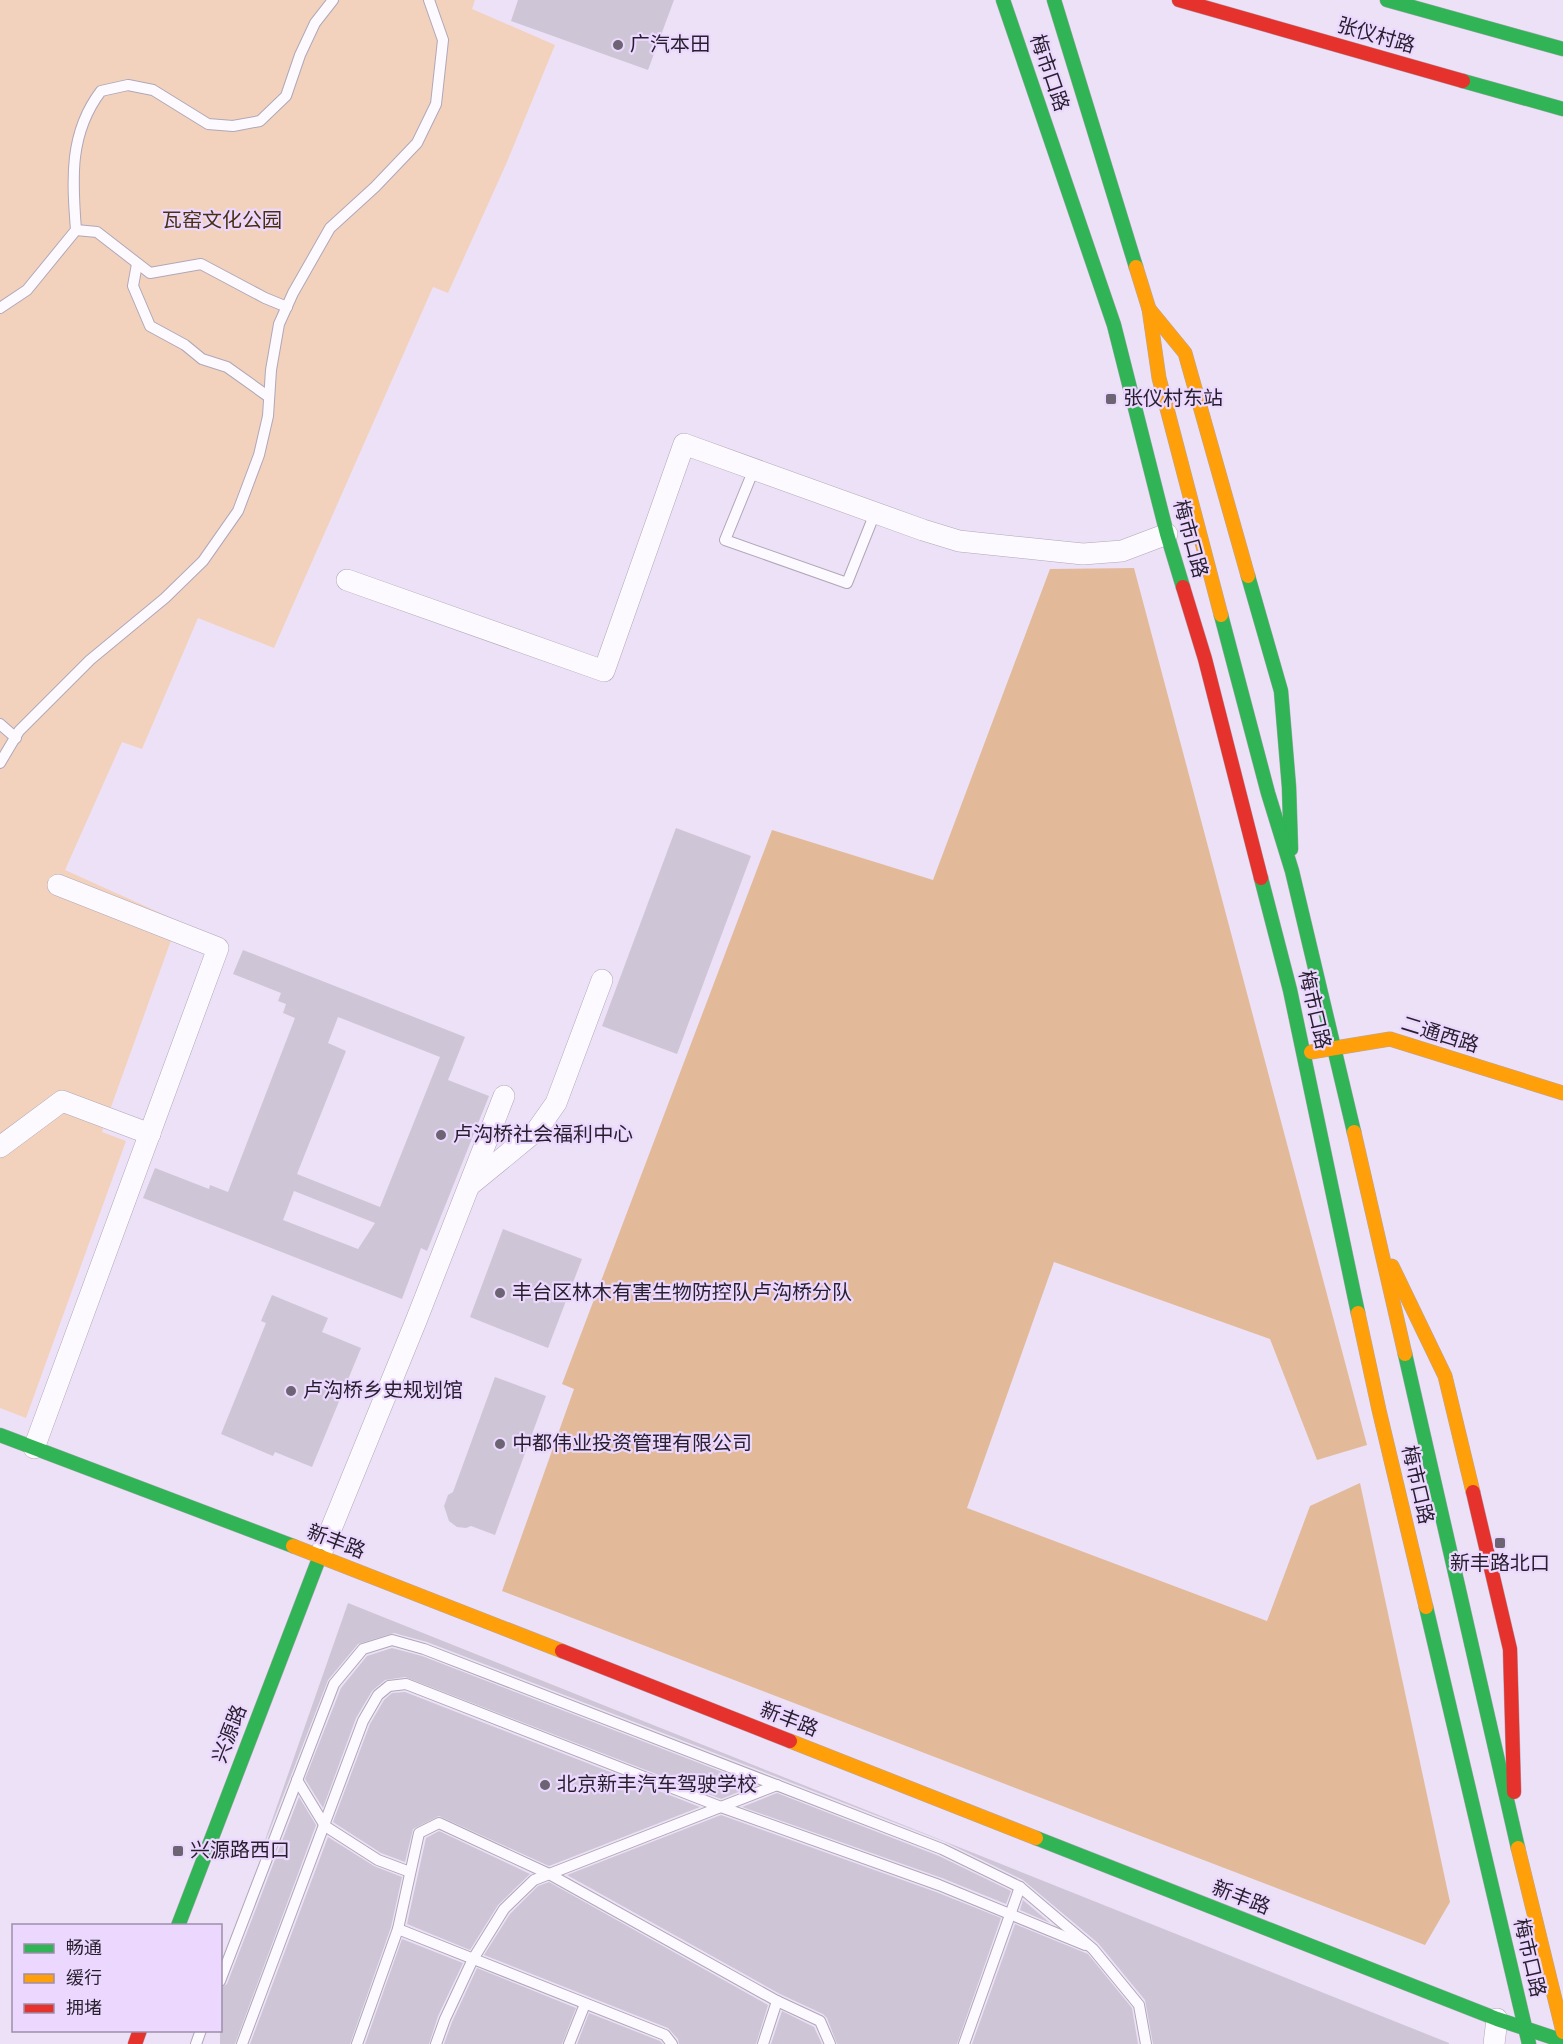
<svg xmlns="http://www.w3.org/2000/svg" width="1563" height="2044" viewBox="0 0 1563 2044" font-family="'Sofia Sans Condensed','Noto Sans SC',sans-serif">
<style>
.green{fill:#f3d2bd}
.forest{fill:#e2ba9a}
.building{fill:#cec6d6;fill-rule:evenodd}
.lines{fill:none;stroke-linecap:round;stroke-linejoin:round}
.lane-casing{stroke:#b0a7b8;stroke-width:12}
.street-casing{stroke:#b0a7b8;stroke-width:22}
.fast-casing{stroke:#b0a7b8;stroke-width:15}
.slow-casing{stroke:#b0a7b8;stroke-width:15}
.jam-casing{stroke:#b0a7b8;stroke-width:15}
.lane{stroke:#fcfafe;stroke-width:10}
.street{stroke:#fcfafe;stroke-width:21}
.fast{stroke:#30b455;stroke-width:14}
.slow{stroke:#ff9f0a;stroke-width:14}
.jam{stroke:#e5322d;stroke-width:14}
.poi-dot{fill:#6c6373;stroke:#ecd8ff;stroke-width:2}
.labels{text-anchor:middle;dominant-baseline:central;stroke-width:4.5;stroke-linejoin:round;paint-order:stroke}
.street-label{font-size:20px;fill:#271f2d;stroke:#ecd8ff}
.poi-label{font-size:20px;fill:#271f2d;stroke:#ecd8ff;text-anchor:start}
.park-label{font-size:20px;fill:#4a3010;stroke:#ecd8ff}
</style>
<rect width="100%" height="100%" fill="#ece1f6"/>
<path class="green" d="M0,0H475L472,9L555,45L507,162L448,293L433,287L274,648L198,618L142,749L122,742L65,870L178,921L102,1132L126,1141L26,1418L0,1408Z"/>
<path class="forest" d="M1134,568L1367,1445L1317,1460L1270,1339L1054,1262L967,1508L1267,1621L1310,1506L1360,1483L1450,1902L1425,1945L502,1591L574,1389L562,1384L772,830L933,880L1050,569Z"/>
<g class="building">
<path d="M518,0H674L648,70L511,21Z"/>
<path d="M676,828L751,856L677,1054L602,1026Z"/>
<path d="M243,950L465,1037L448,1080L489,1096L427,1251L421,1248L402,1299L143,1198L155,1168L209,1189L210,1185L228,1192L295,1018L283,1013L286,1004L278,1001L281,993L233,974ZM338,1017L440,1057L380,1207L297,1174L346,1051L328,1043ZM294,1191L375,1223L358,1249L283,1220Z"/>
<path d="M503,1229L582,1259L548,1348L470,1317Z"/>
<path d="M272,1295L328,1318L322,1332L361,1348L312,1467L275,1452L273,1456L221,1434L266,1323L261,1321Z"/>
<path d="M495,1377L546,1396L495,1535L471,1526L466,1528L457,1527L449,1521L444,1506L448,1495L453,1492Z"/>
<path d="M348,1603L1449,2043V2044H1153L1145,2000L1098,1943L1023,1880L945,1842L427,1642L394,1633L358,1644L328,1680L257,1863Z"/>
<path d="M392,1648L422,1656L756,1785L721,1799L405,1677L385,1680L372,1691L356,1718L323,1808L305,1779L341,1688L367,1656Z"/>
<path d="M405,1692L700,1807L549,1866L439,1816L413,1829L405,1862L381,1853L333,1822L370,1724L384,1700L392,1693Z"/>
<path d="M777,1793L939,1856L1011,1891L1006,1904L942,1878L742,1807Z"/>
<path d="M299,1797L316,1825L235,2044H220V1988L227,1984Z"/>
<path d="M721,1815L936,1892L1001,1918L957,2044H837L827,2018L823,2014L780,1994L567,1875Z"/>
<path d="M439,1831L530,1874L498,1905L470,1950L407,1924L426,1838Z"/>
<path d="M328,1837L374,1866L402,1877L391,1927L350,2044H250Z"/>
<path d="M549,1882L768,2005L756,2044H679L678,2039L668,2028L484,1955L510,1914L538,1886Z"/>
<path d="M1023,1900L1050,1923L1020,1910Z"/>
<path d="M1015,1924L1088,1954L1132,2008L1138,2044H972Z"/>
<path d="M402,1939L463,1963L438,2016L429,2044H365Z"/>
<path d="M477,1968L576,2008L562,2044H444L452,2022Z"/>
<path d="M782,2011L814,2027L822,2044H771Z"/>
<path d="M589,2013L660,2041L663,2044H577Z"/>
</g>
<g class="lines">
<g class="lane-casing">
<g id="lane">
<path d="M76,230L97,232L150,273L201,264L265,298L287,307"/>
<path d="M137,264L133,286L150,326L185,345L202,359L227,367L269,397"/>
<path d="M0,308L27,290L76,230C72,179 69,133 101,91L128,85L153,90L208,124L233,126L260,121L286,96L300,55L315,23L333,0"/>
<path d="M754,469L725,540L847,583L875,513"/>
<path d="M0,724L16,738"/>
<path d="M0,763L19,731L90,660L165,598L203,561L238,511L259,455L268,416L271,370L279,324L293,293L330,228L375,187L417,143L436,104L443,40L429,0"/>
<path d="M297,1780L325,1826L378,1860L410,1872"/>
<path d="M398,1929L665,2035L672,2044"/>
<path d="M220,1981L334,1684L363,1649L392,1640L424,1649L942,1849L1020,1887L1093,1949L1139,2005L1146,2044"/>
<path d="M196,2044L201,2030"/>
<path d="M242,2044L363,1721L378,1695L389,1686L406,1684L721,1807L939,1885L1085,1945"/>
<path d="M357,2044L398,1929L419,1833L439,1823L549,1874L777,2001L820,2021L830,2044"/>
<path d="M436,2044L445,2019L473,1959L504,1909L534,1880L777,1785"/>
<path d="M569,2044L585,2004"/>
<path d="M763,2044L777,2001"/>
<path d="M964,2044L1020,1887"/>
</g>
</g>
<g class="street-casing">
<g id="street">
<path d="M347,580L604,671L684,444L923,530L959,541L1083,554L1122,551L1167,534"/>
<path d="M0,1147L62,1101L150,1134"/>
<path d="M470,1185L537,1130L556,1103L602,980"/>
<path d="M34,1448L218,948L58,885"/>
<path d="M320,1556L416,1321L504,1096"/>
<path d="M1494,2044L1497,2019"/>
</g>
</g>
<g class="fast-casing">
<g id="fast">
<path d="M1003,0L1114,325L1167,534L1183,587"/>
<path d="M1054,0L1136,267"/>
<path d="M1387,0L1563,49"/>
<path d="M1463,81L1563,109"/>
<path d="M1248,576L1281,691L1289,787L1291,849"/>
<path d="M1221,615L1268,793L1292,871L1354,1132"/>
<path d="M1261,878L1290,990L1358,1313"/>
<path d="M1405,1354L1518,1848"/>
<path d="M0,1435L293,1546"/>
<path d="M1426,1607L1529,2044"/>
<path d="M1036,1838L1497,2019L1563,2041"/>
<path d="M178,1926L320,1556"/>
</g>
</g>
<g class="slow-casing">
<g id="slow">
<path d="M1136,267L1149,309L1159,378L1221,615"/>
<path d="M1149,309L1185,353L1248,576"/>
<path d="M1311,1052L1390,1039L1563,1093"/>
<path d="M1354,1132L1405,1354"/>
<path d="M1392,1266L1445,1376L1473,1492"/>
<path d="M1358,1313L1379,1410L1426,1607"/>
<path d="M293,1546L562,1651"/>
<path d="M790,1741L1036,1838"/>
<path d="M1518,1848L1563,2032"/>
</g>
</g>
<g class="jam-casing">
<g id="jam">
<path d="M1179,0L1463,81"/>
<path d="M1183,587L1205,659L1261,878"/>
<path d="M1473,1492L1510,1649L1514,1792"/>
<path d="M562,1651L790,1741"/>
<path d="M135,2044L140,2030"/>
</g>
</g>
<use href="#lane" class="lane"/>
<use href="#street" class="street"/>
<use href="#fast" class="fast"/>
<use href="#slow" class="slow"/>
<use href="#jam" class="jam"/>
</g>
<g class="poi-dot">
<circle cx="618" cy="45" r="6"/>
<rect x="1105" y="393" width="12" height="12" rx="3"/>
<circle cx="441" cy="1135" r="6"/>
<circle cx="500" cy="1293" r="6"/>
<circle cx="291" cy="1391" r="6"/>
<circle cx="500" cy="1444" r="6"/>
<rect x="1494" y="1537" width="12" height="12" rx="3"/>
<circle cx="545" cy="1785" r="6"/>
<rect x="172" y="1845" width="12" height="12" rx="3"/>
</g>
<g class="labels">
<g class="street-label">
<text transform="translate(1376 36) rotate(16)">张仪村路</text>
<text transform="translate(1049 73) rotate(71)">梅市口路</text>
<text transform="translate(1190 539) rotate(75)">梅市口路</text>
<text transform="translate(1314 1010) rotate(77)">梅市口路</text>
<text transform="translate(1440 1035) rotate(17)">二通西路</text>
<text transform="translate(1417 1485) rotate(77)">梅市口路</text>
<text transform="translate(336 1542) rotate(21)">新丰路</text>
<text transform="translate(789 1720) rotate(21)">新丰路</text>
<text transform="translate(230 1734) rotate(-69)">兴源路</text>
<text transform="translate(1241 1898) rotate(21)">新丰路</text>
<text transform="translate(1529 1958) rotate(77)">梅市口路</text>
</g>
<g class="poi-label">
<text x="630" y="45">广汽本田</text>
<text x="1123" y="399">张仪村东站</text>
<text x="453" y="1135">卢沟桥社会福利中心</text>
<text x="512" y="1293">丰台区林木有害生物防控队卢沟桥分队</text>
<text x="303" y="1391">卢沟桥乡史规划馆</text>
<text x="512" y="1444">中都伟业投资管理有限公司</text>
<text x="1500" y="1564" text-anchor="middle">新丰路北口</text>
<text x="557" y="1785">北京新丰汽车驾驶学校</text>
<text x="190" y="1851">兴源路西口</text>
</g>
<g class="park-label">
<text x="222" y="221">瓦窑文化公园</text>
</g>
</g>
<rect x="12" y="1924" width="210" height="108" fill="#ecd8ff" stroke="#9d8eab" stroke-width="1.5"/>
<rect x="24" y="1944" width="30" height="9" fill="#30b455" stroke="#9d8eab" stroke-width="1.5"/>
<text x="66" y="1954" font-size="18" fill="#271f2d">畅通</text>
<rect x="24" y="1974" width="30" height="9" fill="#ff9f0a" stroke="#9d8eab" stroke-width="1.5"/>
<text x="66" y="1984" font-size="18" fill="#271f2d">缓行</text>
<rect x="24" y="2004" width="30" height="9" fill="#e5322d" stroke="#9d8eab" stroke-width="1.5"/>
<text x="66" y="2014" font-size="18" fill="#271f2d">拥堵</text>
</svg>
